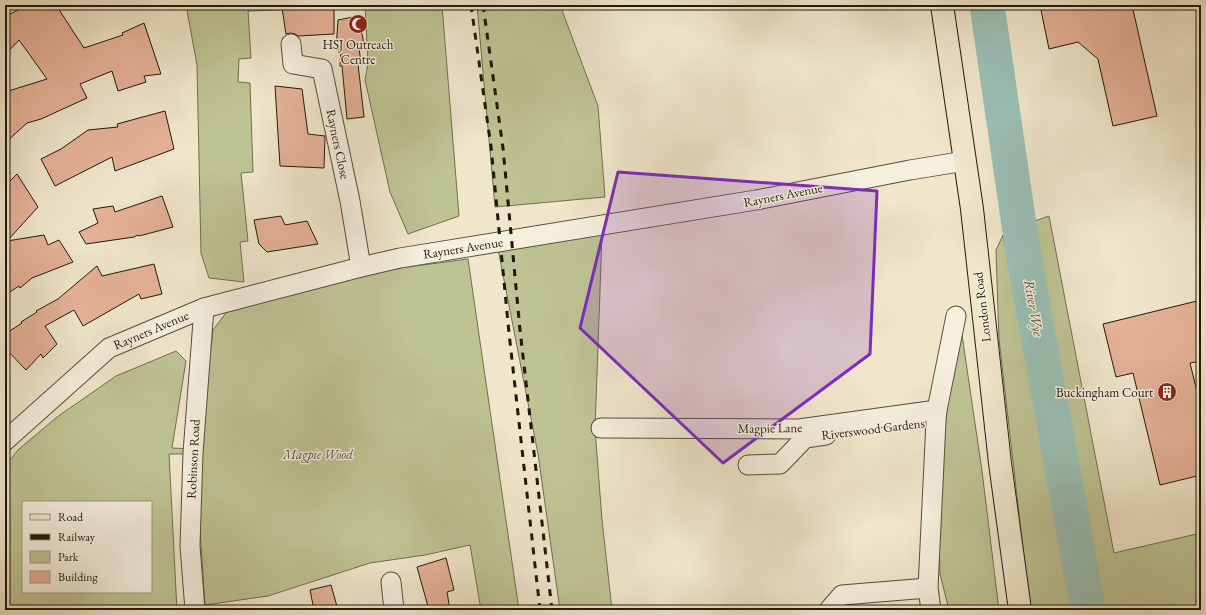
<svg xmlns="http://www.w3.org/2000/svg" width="1206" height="615" viewBox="0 0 1206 615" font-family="'EB Garamond',serif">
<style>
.green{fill:#bec394;stroke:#706e50;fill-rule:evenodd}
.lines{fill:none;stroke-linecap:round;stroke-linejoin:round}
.river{stroke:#9ac0b6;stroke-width:35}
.building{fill:#e5b298;stroke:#21180c}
.street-casing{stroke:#554c3c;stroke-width:21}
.primary-casing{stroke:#21180c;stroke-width:24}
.street{stroke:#f5efde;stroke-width:19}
.primary{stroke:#f0e6cc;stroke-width:22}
.rail{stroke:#21180c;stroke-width:3;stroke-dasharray:7 7;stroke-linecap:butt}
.marked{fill:#7b2cbf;fill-opacity:0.2;stroke:#7b2cbf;stroke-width:3;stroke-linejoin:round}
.labels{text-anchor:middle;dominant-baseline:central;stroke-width:3;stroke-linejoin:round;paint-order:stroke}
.poi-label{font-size:13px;fill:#21180c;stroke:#f5efde}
.street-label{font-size:13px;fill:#21180c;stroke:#f5efde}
.park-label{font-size:13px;font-style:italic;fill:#58543c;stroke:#f5efde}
.water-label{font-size:14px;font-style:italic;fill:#4b5348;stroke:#f5efde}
</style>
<rect width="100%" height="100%" fill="#f0e6cc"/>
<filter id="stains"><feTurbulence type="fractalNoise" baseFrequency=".005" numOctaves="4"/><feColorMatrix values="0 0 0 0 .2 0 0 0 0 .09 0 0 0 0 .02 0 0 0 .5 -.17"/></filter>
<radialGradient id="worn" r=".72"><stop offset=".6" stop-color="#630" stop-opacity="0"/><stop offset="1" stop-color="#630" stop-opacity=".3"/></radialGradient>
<g class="green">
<path d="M186,5H280V10L248,11L251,58L239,59L238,82L250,83L253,172L241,173L248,241L240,242L244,282L209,278L201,253L197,65Z"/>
<path d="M365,5H442L459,216L408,234L390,192L365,80L368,63Z"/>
<path d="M477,5H560L598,106L605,197L495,207Z"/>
<path d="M1049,216L1114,553L1201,533V610H1095L1023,225Z"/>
<path d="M602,235L595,429L602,520L612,610H560L538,454L497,244Z"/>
<path d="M1003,235L1074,610H1030L999,339L996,250Z"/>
<path d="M468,259L519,610H481L470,545L425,555L370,563L268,596L205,605L195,454H169L177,610H5V466L19,449L57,417L116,376L176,351L186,361L172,448L198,449L213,330L229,309L385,270ZM23,502H151V592H23Z"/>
<path d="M961,328L982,471L999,610H949L940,574L937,462Z"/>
</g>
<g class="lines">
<path class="river" d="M987,5L1023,252L1088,610"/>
</g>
<g class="building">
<path d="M27,5H56L84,48L123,35L122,33L144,23L161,74L144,76L146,82L118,91L112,71L80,84L87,98L41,119L27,123L5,143V92L47,79L19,40L5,55V17Z"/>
<path d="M299,5H334V34L298,36L295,34L290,33L286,34L282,8H300Z"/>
<path d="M1062,5H1132L1157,116L1113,126L1098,59L1078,42L1049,49L1041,10Z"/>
<path d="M358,16L365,48H359L361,63L358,64L364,117L347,119L342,66H340L341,49L336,50L338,20Z"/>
<path d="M275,86L302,89L308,134L325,136L324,168L280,166Z"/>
<path d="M165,111L174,149L115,171L112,157L55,186L41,159L61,149L88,130L118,127L117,124Z"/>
<path d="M17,174L38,207L7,241L44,235L48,245L59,240L73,262L32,278L20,288L19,286L5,295V186Z"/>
<path d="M162,196L173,227L139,236L138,235L134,237L86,244L79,232L98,223L93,209L113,206L115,212Z"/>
<path d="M281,216L285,225L307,221L318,244L267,252L259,244L254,220Z"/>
<path d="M154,264L162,294L141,299L139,294L83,326L74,310L45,326L57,344L43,358L41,354L26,370L5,348V334L22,323L21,322L37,312L36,311L58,299L97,266L102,276Z"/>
<path d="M1201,300V361L1190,363L1201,408V475L1160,485L1133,373L1116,377L1103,324Z"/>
<path d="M446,558L454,590L447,592L450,610H429L417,567Z"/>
<path d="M331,585L338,610H314L310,590Z"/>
</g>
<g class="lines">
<g class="street-casing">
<g id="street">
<path d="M291,44L293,64L322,69L350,201L361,267"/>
<path d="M601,428L799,429L937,410"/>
<path d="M5,441L109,348L204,308L361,267L400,258L756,200L910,170L965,161"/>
<path d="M748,465L780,464L805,438L826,435"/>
<path d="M391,582L394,610"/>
<path d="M195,610L190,546L193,453L204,308"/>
<path d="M829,610L842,595L928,588"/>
<path d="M931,610L928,588L936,421L937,410L956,316"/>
</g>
</g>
<g class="primary-casing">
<path id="primary" d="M942,5L972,209L1000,463L1020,610"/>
</g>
<use href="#street" class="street"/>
<use href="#primary" class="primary"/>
<g class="rail">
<path d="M471,5L491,147L509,333L540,610"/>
<path d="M483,5L503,148L520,330L552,610"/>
</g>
</g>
<path class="marked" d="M618,172L877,191L870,354L723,463L580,328Z"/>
<defs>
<g id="mosque-disc" transform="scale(1)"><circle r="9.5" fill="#8f2418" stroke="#f5efde"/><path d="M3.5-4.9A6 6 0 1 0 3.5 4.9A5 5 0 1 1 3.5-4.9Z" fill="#fff"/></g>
<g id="building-disc" transform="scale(1)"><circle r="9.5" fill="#8f2418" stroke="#f5efde"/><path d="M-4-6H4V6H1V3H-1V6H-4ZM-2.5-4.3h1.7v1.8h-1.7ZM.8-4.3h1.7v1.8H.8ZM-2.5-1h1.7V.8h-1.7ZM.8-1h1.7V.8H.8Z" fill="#fff"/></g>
</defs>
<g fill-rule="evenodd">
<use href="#mosque-disc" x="358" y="24"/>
<use href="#building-disc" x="1167" y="392"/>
</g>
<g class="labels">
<g class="poi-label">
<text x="358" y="44">HSJ Outreach<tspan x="358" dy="15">Centre</tspan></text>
<text x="1153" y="392" text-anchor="end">Buckingham Court</text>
</g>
<g class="street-label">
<text transform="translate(338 144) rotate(78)">Rayners Close</text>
<text transform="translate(783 195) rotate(-11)">Rayners Avenue</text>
<text transform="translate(463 248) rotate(-9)">Rayners Avenue</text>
<text transform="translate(982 307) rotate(-97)">London Road</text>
<text transform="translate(151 330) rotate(-23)">Rayners Avenue</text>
<text transform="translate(770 428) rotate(-1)">Magpie Lane</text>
<text transform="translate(873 429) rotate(-7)">Riverswood Gardens</text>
<text transform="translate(193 459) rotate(-87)">Robinson Road</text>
</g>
<g class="park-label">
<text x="318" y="454">Magpie Wood</text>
</g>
<g class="water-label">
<text transform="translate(1034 308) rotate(80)">River Wye</text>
</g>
</g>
<rect width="1206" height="615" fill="none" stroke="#f0e6cc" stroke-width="20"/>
<rect x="6" y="6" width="1194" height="603" fill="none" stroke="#21180c" stroke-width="2"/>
<rect x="10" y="10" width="1186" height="595" fill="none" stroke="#21180c"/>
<rect x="22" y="501" width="130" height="92" fill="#f5efde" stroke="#a0998a"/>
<rect x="30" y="514" width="20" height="6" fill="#f0e6cc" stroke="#a0998a"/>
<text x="58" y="521" font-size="12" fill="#21180c">Road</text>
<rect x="30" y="534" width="20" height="6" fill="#21180c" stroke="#a0998a"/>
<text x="58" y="541" font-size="12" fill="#21180c">Railway</text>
<rect x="30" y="551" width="20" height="12" fill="#bec394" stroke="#a0998a"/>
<text x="58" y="561" font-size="12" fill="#21180c">Park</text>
<rect x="30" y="571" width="20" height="12" fill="#e5b298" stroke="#a0998a"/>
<text x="58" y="581" font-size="12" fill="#21180c">Building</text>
<rect width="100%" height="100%" filter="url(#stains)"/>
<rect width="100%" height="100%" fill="url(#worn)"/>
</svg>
